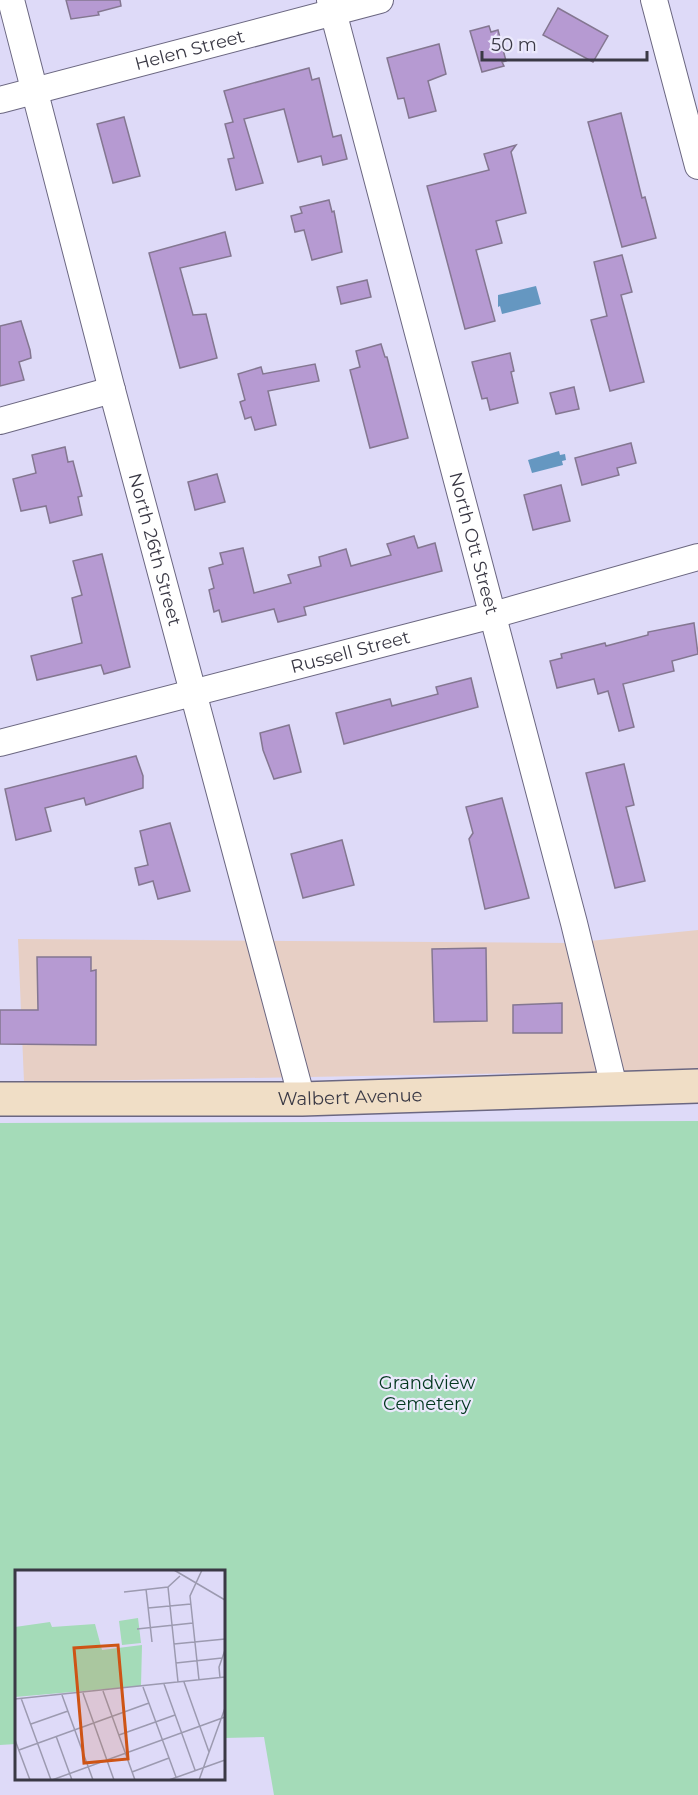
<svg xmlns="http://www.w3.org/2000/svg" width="698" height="1795" viewBox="0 0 698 1795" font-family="Montserrat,sans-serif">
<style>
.commercial{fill:#e7cfc5}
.green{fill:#a4dbb8}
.water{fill:#6597c1}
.building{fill:#b69ad2;stroke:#847791;stroke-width:1.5}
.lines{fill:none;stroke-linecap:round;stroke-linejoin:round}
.minor-casing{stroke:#6b6781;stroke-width:28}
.secondary-casing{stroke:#6b6781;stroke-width:36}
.minor{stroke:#fff;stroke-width:26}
.secondary{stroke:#f0dec6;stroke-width:33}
.labels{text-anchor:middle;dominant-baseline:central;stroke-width:4.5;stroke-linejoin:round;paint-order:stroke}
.street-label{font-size:18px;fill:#3a3945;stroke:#ebe9fc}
.park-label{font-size:18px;fill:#03371f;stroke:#ebe9fc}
.inset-road{fill:none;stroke:#9c9ab0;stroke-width:1.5}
.view{fill:#ce5415;fill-opacity:0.15;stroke:#ce5415;stroke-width:3}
.inset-edge{fill:none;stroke:#3a3945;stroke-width:3}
</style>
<rect width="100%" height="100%" fill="#dedaf8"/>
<path class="commercial" d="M698,930V1070L24,1082L18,939L570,943Z"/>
<path class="green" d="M698,1121V1795H274L264,1737L224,1738V1572H16V1744L0,1745V1123Z"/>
<g class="water">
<path d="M536,286L541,304L502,314L500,306L498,307V295Z"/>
<path d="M559,451L560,455L565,454L566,460L562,461L563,465L532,473L528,460Z"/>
</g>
<g class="building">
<path d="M66,0H120L121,6L98,12L99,15L71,19Z"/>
<path d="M558,8L608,36L593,62L543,35Z"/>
<path d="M489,26L491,32L498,30L506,61L502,62L504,66L482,72L470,31Z"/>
<path d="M439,44L446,74L428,81L436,111L409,118L404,98L398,99L387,58Z"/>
<path d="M309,68L312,80L319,78L333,137L341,135L347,159L323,165L321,156L298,162L284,109L244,119L263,183L236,190L228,159L234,158L225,124L233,122L224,91Z"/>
<path d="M621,113L642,198L645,197L656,238L622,247L588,122Z"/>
<path d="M124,117L140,176L113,183L97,124Z"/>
<path d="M516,145L511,152L526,213L496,221L502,243L476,250L495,321L465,329L427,186L489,170L484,154Z"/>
<path d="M329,200L332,212L334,211L342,252L312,260L304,230L295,232L291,216L302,213L300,207Z"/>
<path d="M225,232L231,256L180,268L193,315L206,314L217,358L180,368L149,253Z"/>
<path d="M622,255L632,292L621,295L644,382L610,391L591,320L607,316L594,262Z"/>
<path d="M367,280L371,297L341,304L337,287Z"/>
<path d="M21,321L30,350L31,358L19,362L24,380L0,386V326Z"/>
<path d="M381,344L385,357H387L408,438L370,448L350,370L360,367L356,351Z"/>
<path d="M510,353L514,371L511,372L518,403L490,410L487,398L482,399L472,362Z"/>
<path d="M315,364L319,381L268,391L276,425L255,430L251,417L245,419L240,402L245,400L238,374L261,367L263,374Z"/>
<path d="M574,387L579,409L556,414L550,393Z"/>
<path d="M631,443L636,463L617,468L619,475L582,485L575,458Z"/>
<path d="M65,447L68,462L73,461L82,496L78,497L82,515L50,523L46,506L21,511L13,479L36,473L32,455Z"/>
<path d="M217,474L225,502L195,510L188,482Z"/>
<path d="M561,485L570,521L533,530L524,495Z"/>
<path d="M414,536L418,548L435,543L442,571L304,607L306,615L278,622L274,609L222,622L219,610L214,612L209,590L214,588L209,568L223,564L220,553L243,548L254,593L291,583L288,575L321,566L319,557L346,549L351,566L391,555L387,544Z"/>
<path d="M102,554L130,667L104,674L101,665L37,680L31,656L82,643L72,598L82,595L73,561Z"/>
<path d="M694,623L698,654L672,661L674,671L623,684L634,727L619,731L608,691L598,694L594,679L557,688L550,661L562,658L561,654L605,643L606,646L648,635V632Z"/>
<path d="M471,678L478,707L344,744L336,713L390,699L392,706L438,694L436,687Z"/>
<path d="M289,725L301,772L274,779L263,750L260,733Z"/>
<path d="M136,756L143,776V788L86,805L84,798L45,808L51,831L16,840L5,789Z"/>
<path d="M624,764L634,805L626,807L645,881L615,888L586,773Z"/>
<path d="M502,798L529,898L485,909L469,839L473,833L466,807Z"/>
<path d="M170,823L190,891L158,899L153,881L139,885L135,868L148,865L140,831Z"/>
<path d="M342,840L354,885L303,898L291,854Z"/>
<path d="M486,948L487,1021L434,1022L432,949Z"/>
<path d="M37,957H91V971L96,970V1045L0,1044V1010H38Z"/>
<path d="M562,1003V1033H513V1005Z"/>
</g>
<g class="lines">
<g class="minor-casing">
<g id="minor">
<path id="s1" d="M11,0L112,390L302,1099"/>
<path id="s2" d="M330,0L574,923L614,1087"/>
<path d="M654,0L698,166"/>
<path id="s3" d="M0,100L380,0"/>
<path d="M0,421L112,390"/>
<path id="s4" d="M0,743L493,615L698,557"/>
</g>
</g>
<g class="secondary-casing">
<g id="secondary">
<path id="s5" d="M0,1099H302L698,1086"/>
</g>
</g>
<use href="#minor" class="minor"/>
<use href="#secondary" class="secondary"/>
</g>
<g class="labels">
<g class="street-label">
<text stroke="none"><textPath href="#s3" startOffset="196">Helen Street</textPath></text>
<text stroke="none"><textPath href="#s2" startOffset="562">North Ott Street</textPath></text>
<text stroke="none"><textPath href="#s1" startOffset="568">North 26th Street</textPath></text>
<text stroke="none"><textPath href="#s4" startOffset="362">Russell Street</textPath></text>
<text stroke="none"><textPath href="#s5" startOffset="350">Walbert Avenue</textPath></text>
</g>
<g class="park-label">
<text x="427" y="1383">Grandview<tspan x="427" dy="21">Cemetery</tspan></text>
</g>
</g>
<g transform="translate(15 1570)">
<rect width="210" height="210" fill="#dedaf8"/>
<path d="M123,48L126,73L107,75L104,51ZM35,52L37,57L80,54L87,80L127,75L126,116L0,127V57Z" fill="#a4dbb8"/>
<path class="inset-road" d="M159,0L210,30M153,17L163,112M131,19L137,72M109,22L153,17L165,6M133,38L176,34M122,59L178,53M159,74L210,69M161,93L207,88M205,108L204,97L210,80M184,110L175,26L187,0M169,112L194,182M149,114L180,200M128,117L161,207M88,121L120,210M68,123L99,210M47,125L78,210M6,128L36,210M0,129L210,107M16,154L53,141M104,165L160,145M41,166L57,210M0,170L15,210M4,180L134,133M117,202L154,188M37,210L210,147M154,210L210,190M184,210L210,138"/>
<path class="view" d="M103,75L113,189L69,193L59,78Z"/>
<rect width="210" height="210" class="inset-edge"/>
</g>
<path d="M482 51v9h165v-9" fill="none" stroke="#3a3945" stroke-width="3"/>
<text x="491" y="51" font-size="18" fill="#3a3945" stroke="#ebe9fc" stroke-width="4.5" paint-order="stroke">50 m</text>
</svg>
